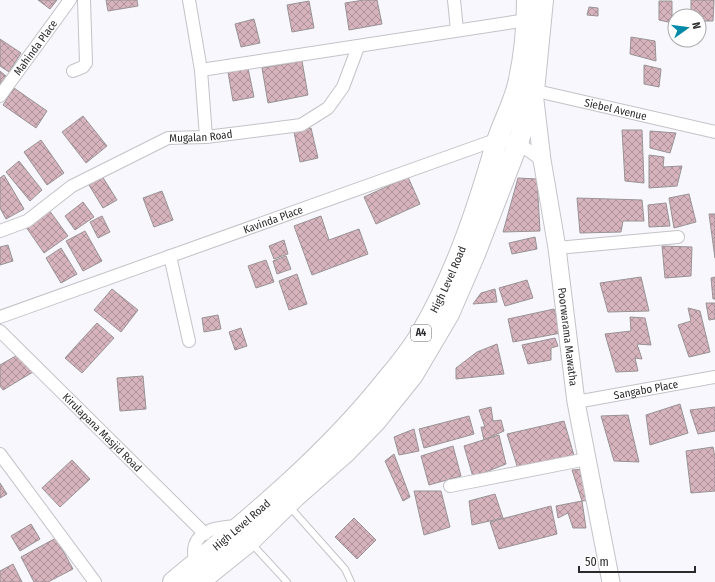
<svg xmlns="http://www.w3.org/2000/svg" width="715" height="582" viewBox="0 0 715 582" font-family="'Fira Sans Condensed',sans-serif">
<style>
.building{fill:url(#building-cross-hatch);stroke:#999395}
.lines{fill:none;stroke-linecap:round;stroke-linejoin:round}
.service-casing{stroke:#c3c3c8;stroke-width:8}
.minor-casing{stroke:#c3c3c8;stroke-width:14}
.secondary-casing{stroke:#c3c3c8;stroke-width:19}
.trunk-casing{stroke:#c3c3c8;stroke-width:22}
.service{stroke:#fff;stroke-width:6}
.minor{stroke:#fff;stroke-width:12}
.secondary{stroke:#fff;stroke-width:17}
.trunk{stroke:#fff;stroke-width:20}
.labels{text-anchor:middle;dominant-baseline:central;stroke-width:3;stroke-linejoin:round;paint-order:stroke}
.shield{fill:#fff;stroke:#6b6b6c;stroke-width:1}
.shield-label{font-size:10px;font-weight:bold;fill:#2b2b2d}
.street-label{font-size:11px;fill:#2b2b2d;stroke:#fff}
</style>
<defs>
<pattern id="building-cross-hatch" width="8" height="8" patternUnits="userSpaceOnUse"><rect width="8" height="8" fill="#d6b3bd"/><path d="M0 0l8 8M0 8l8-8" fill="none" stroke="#ae929a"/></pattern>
</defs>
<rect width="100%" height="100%" fill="#f7f7fd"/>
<g class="building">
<path d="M38,0H57L50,9Z"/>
<path d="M106,0H137L138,6L108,11Z"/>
<path d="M364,0H377L382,24L349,30L345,3Z"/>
<path d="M691,0H714L713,21H699V16H691Z"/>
<path d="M309,1L314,28L292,32L287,5Z"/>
<path d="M659,1H672V23L659,20Z"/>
<path d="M589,7L598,8V16L587,15Z"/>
<path d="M254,19L260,43L241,47L235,24Z"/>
<path d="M631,37L655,41L656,61L630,54Z"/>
<path d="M0,39L21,53L9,72L0,66Z"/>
<path d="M302,61L308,95L268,103L262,68Z"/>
<path d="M644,65L661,69L659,87L644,84Z"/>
<path d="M248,68L254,97L233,101L228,72Z"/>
<path d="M0,71L6,76L0,84Z"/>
<path d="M14,88L47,111L36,128L3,105Z"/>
<path d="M83,116L107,146L86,163L62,132Z"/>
<path d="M311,128L318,158L300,162L294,132Z"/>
<path d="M622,130H642L644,183L625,181Z"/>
<path d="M650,131L676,133L670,153L650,148Z"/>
<path d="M41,140L64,173L47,185L24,152Z"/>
<path d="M649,155L664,157L663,167L682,166L677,186L649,188Z"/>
<path d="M19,161L42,190L30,201L6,172Z"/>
<path d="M4,175L24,209L6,219L0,208V178Z"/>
<path d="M102,176L117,200L103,208L89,185Z"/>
<path d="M408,177L420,204L376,224L364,197Z"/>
<path d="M518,178L537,179L540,231L503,232Z"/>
<path d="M162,191L173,220L154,227L143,198Z"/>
<path d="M689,194L696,222L674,228L669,198Z"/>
<path d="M577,198L642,200L644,221H623L621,232L580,233Z"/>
<path d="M83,202L94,217L75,230L65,216Z"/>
<path d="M666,203L670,226L649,227L648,205Z"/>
<path d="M49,210L68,236L44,253L26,227Z"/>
<path d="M709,214H715V258Z"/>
<path d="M102,216L110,232L98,238L90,222Z"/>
<path d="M321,216L329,240L359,229L368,254L312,275L294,226Z"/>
<path d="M85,231L102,261L83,271L66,241Z"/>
<path d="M535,237L537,249L512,254L509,243Z"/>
<path d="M284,240L288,254L274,259L269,246Z"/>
<path d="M8,245L13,261L0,265V247Z"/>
<path d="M662,246L692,247L691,276L665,278Z"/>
<path d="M61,248L77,274L61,283L46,258Z"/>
<path d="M286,256L291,269L277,274L273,261Z"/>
<path d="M266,260L274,282L256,288L248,266Z"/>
<path d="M297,274L307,304L289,310L279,281Z"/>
<path d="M641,277L649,311L608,312L600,283Z"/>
<path d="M715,277V299H713L711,278Z"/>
<path d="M527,280L533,298L505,306L499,288Z"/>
<path d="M112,289L138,310L121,332L94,310Z"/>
<path d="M495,289L497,302L473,304L481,293Z"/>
<path d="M706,303H715V319L709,320Z"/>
<path d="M688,308L700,311L710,352L689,357L678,325L691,321Z"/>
<path d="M554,309L561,333L513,342L508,319Z"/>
<path d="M218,315L221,329L204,332L202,318Z"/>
<path d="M630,317L645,318L651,345L637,344L642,359L635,358L638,371L616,372L605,334L631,331Z"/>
<path d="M97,323L114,338L82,373L65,358Z"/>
<path d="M241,328L247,346L235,350L229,332Z"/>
<path d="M555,338L558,346L551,348V360L528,364L522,345Z"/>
<path d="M497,344L504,374L456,379V368L477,352Z"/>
<path d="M21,353L33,372L3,390L0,386V365Z"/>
<path d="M143,376L146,409L120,411L117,378Z"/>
<path d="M680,404L688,433L650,445L646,415Z"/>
<path d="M491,407L493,421L501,420L504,431L484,440L481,427H485L479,410Z"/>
<path d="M715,407V431L698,434L690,410Z"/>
<path d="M628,415L639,462L614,461L601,416Z"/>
<path d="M469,416L474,434L424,448L419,429Z"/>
<path d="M564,421L575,459L518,469L507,434Z"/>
<path d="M414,429L419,451L399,455L394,437Z"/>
<path d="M499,435L506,464L473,477L464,446Z"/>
<path d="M453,446L461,476L429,485L421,456Z"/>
<path d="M713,447L715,457V491L691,493L686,451Z"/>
<path d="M394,454L410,497L403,501L385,461Z"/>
<path d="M72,460L90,479L60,507L42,488Z"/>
<path d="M585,469L592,500L582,501L572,470Z"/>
<path d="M0,483L7,494L0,498Z"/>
<path d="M414,491H441L450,527L424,535Z"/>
<path d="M495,494L503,518L472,525L469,501Z"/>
<path d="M582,501L586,528H573L568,513L558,518L556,506Z"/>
<path d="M551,506L557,534L499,549L490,522Z"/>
<path d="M354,518L376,540L357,559L335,537Z"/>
<path d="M31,524L40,539L20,551L11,536Z"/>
<path d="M56,538L73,569L48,582H34L21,557Z"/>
<path d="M13,564L22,582H0V571Z"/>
</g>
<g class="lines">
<g class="service-casing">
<g id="service">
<path d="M289,506L345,569L351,582"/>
<path d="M251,543L287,582"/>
</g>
</g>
<g class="minor-casing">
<g id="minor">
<path d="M189,0L201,70L206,137"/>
<path d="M454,0L457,30"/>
<path d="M201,70L527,20"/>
<path d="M73,71L83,67L86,63L84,0"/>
<path id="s1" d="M528,89L715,132"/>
<path id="s2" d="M0,96L70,0"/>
<path id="s3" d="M0,231L27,221L72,186L168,138L206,137L301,125L328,108L343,87L358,47"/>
<path d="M557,248L678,237"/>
<path d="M170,256L189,341"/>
<path id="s4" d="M0,317L498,139L518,143L542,160"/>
<path id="s5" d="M0,331L205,534"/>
<path id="s6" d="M576,402L715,377"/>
<path d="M0,454L95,582"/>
<path d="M450,486L587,459"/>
<path d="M194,565C195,559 193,551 195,545C201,527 224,527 239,526"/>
</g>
</g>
<g class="secondary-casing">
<g id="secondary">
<path id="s7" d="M534,92L542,160L557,248L576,402L611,582"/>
</g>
</g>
<g class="trunk-casing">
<g id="trunk">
<path id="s8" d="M173,582C248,520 323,459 384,383C397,367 410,352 420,335C455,276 477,210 496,144C502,124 513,105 518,84C524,58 527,27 527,0"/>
<path d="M199,582L250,541L295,497L345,453L376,421L413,375L449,314L475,254L518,143L534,91L543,0"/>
</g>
</g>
<use href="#service" class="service"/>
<use href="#minor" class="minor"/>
<use href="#secondary" class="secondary"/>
<use href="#trunk" class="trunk"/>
</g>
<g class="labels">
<rect class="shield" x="411" y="325" width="20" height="16" rx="3"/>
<g class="shield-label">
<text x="421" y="333">A4</text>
</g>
<g class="street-label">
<text stroke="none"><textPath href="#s2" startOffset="60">Mahinda Place</textPath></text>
<text stroke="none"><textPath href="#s1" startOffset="90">Siebel Avenue</textPath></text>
<text stroke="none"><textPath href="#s3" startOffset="226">Mugalan Road</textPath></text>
<text stroke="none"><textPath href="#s4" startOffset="290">Kavinda Place</textPath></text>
<text stroke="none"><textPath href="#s8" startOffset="413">High Level Road</textPath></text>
<text stroke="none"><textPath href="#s7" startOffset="247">Poorwarama Mawatha</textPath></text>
<text stroke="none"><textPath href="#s6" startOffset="71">Sangabo Place</textPath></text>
<text stroke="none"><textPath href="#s5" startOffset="144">Kirulapana Masjid Road</textPath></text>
<text stroke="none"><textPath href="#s8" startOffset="89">High Level Road</textPath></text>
</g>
</g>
<g transform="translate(687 28) rotate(76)"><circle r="19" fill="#ffffff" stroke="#aaaaab"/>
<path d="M0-3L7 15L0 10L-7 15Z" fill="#008aaa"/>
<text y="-6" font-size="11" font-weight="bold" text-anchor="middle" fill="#2b2b2d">N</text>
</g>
<path d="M579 566v6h116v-6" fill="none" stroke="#2b2b2d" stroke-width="2"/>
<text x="585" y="566" font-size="12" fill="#2b2b2d" stroke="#ffffff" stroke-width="3" paint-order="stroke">50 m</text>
</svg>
